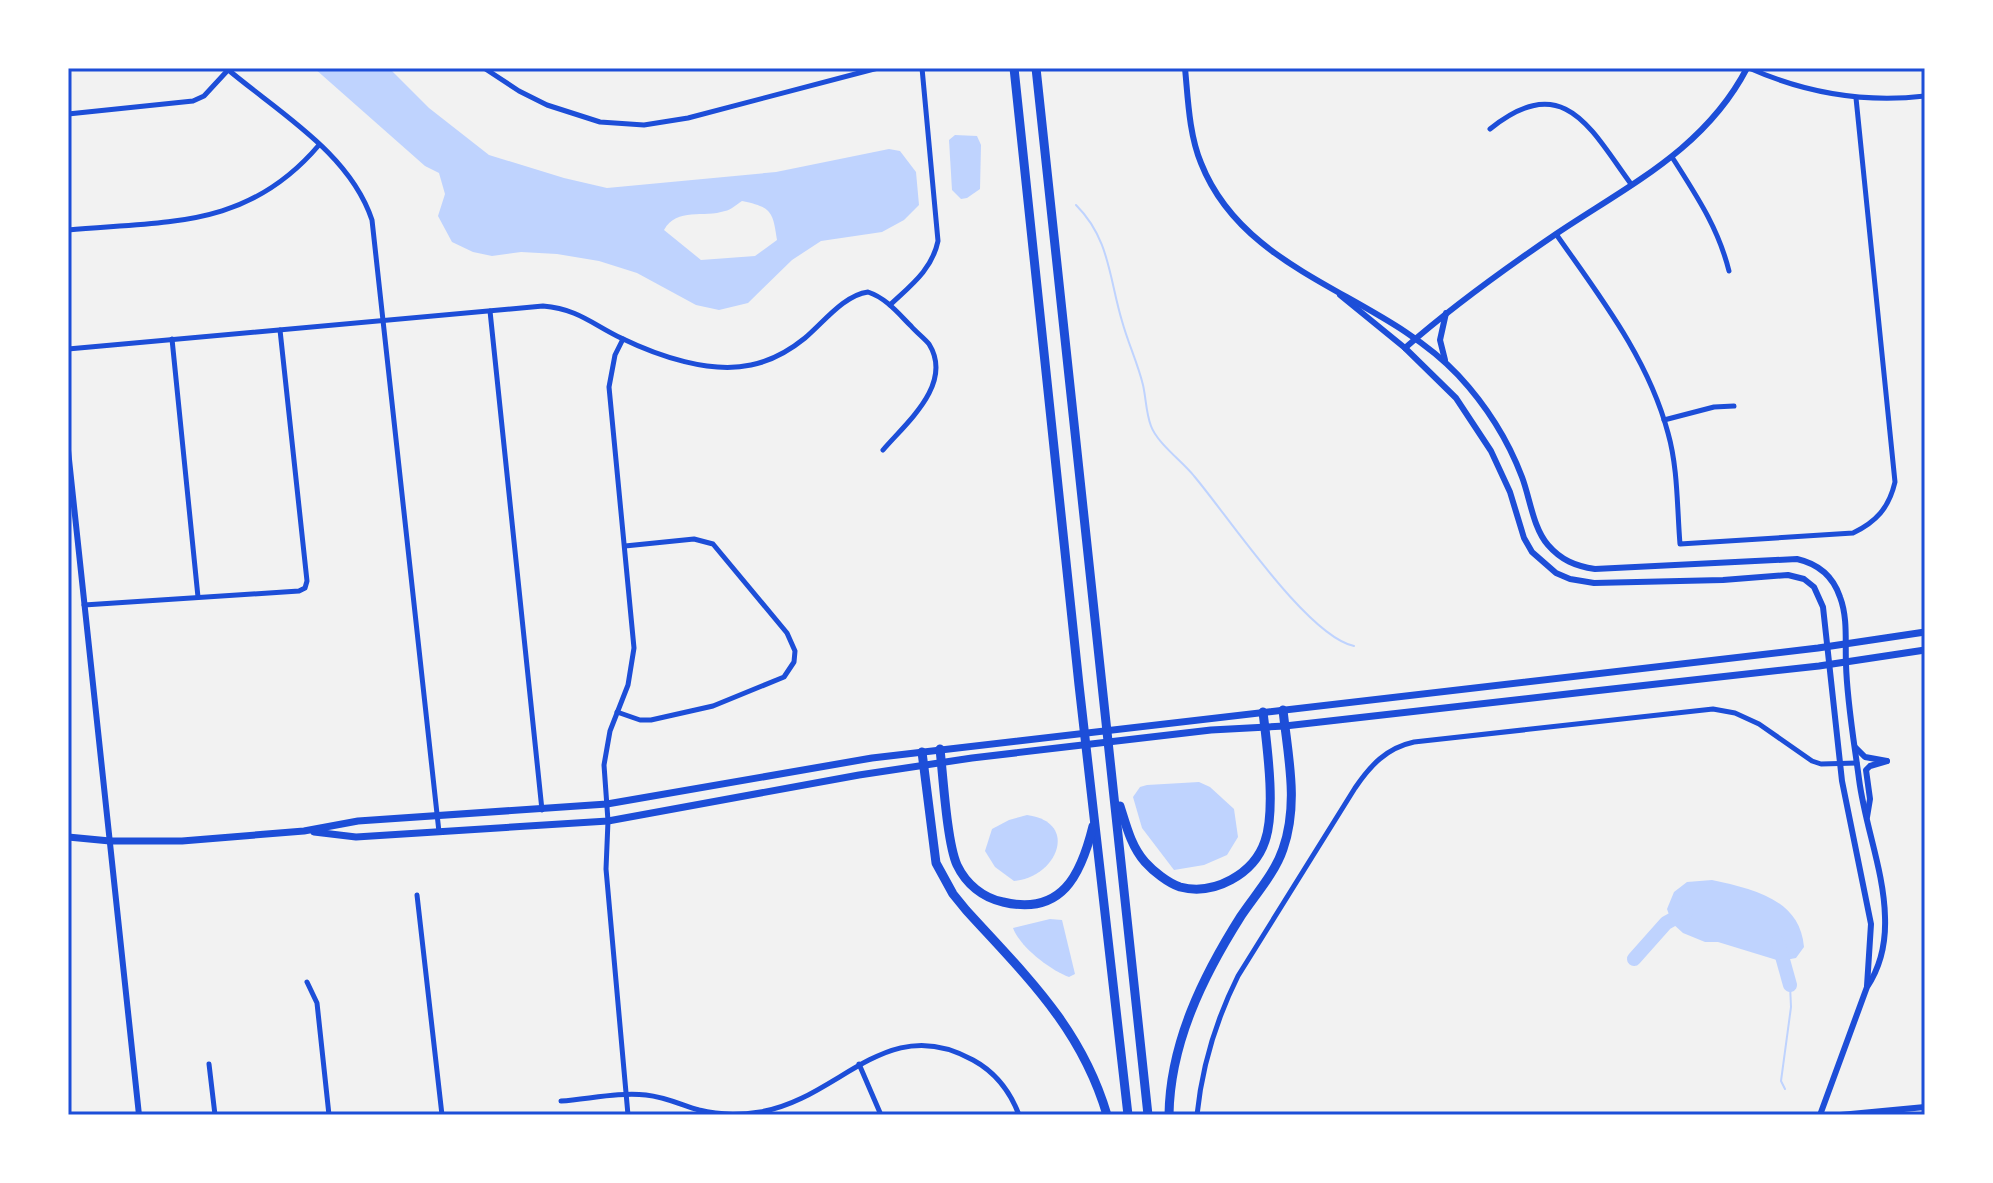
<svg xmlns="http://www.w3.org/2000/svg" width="1993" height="1183" viewBox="0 0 1993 1183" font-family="Commissioner,sans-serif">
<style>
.water{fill:#bfd3fe;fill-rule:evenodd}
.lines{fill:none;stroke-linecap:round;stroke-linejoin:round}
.stream{stroke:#bfd3fe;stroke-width:2}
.river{stroke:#bfd3fe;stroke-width:14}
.minor{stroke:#1d4ed8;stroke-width:5}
.tertiary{stroke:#1d4ed8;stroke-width:6}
.secondary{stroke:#1d4ed8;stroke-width:7}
.motorway{stroke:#1d4ed8;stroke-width:9}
.neatline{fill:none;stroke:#1d4ed8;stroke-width:3}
</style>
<rect width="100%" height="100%" fill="#f2f2f2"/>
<g class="water">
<path d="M314,68H389L429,108L489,155L564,178L607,188L776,172L889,149L900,151L916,172L919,205L904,220L882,232L821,241L792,260L748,303L719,310L696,305L637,273L599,261L557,254L521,252L492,256L473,252L452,242L438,216L445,194L439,173L425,166ZM742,201C771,207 773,211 777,240L755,256L701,260L664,230C677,207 704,218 725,211C731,210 737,204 742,201Z"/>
<path d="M955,135L977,136L981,145L980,189L967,198L961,199L952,190L949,140Z"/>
<path d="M1199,782L1210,787L1234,809L1238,837L1227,855L1204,865L1174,870L1142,828L1133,797L1140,787L1147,785Z"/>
<path d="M1027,815C1080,822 1057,878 1014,881L995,867L985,851L992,829L1009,820Z"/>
<path d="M1712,880C1753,889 1800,899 1804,947L1796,958L1780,961L1718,942H1705L1683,933L1672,923L1667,909L1674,892L1687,882Z"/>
<path d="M1050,919L1062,920L1075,974L1069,977C1050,970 1020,947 1013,928Z"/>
</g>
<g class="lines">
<g class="stream">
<path d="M1076,205C1110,239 1109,278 1122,321C1128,343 1138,364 1143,385C1146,398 1146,413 1151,426C1157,443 1183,462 1194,476C1228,516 1307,636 1354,646"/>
<path d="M1785,1089L1781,1081L1791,1007L1790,985"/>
</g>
<g class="river">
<path d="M1778,942L1790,985"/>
<path d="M1634,959L1666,923L1686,912"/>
</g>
<g class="minor">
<path d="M226,68C278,112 350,153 372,220L439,832"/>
<path d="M484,68L519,91L547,105L600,122L644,125L688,118L878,68"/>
<path d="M1749,68C1805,93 1864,103 1925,96"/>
<path d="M68,114L193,101L204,96L228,70"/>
<path d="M1490,129C1564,70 1590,128 1631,184"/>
<path d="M1672,157C1696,195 1718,227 1729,271"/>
<path d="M68,230C168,221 248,229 319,145"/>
<path d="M1556,234C1600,297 1648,358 1668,433C1678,468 1677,508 1680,544L1853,533C1876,522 1889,508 1895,482L1856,98"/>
<path d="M890,305C910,286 932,270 938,241L922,68"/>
<path d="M490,311L542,810"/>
<path d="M172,339L198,597"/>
<path d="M623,339L615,355L609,387L634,648L628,685L610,731L604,765L608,821L606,869L628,1115"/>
<path d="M68,349L543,306C578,309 592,324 621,338C658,356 710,374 751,365C771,361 789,351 805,338C823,323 844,295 868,292C886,298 898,313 911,326C916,332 924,338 929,344C954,384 906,423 883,450"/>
<path d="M1664,420L1714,407L1734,406"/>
<path d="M84,605L299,591L305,588L307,581L280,330"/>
<path d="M617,712L640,720H651L713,706L784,677L794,662L795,651L787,633L713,544L694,539L625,546"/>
<path d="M417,895L442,1115"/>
<path d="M307,982L317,1003L329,1115"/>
<path d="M209,1064L215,1115"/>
<path d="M859,1064L881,1115"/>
<path d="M561,1101C589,1099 619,1092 646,1095C665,1097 682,1105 699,1110C718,1115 741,1115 760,1112C840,1099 886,1011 973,1060C995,1072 1010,1091 1019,1115"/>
<path d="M1197,1115C1202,1066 1216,1020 1238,976L1355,788C1370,766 1386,748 1414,742L1713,709L1735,713L1759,724L1812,761L1821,764L1857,763"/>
</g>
<g class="tertiary">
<path d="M1185,68C1188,99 1189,134 1201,163C1245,275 1381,293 1458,375C1485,404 1508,440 1522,477C1530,498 1533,528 1548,545C1561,560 1575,566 1595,569L1797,559C1819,564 1833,576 1840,597C1848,618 1845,642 1846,664C1847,702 1854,741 1859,779C1865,826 1884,871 1885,917C1886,943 1881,966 1867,987L1820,1115"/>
<path d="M1340,295L1405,348L1456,398L1491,451L1510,492L1524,538L1532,552L1556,573L1570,579L1594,583L1723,580L1788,575L1804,579L1814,587L1823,607L1842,781L1871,924L1867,986"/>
<path d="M1405,348C1453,306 1503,270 1556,234C1629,185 1705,149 1747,68"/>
<path d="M1445,360L1440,340L1446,313"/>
<path d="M68,450L139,1115"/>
<path d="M1856,748L1865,757L1887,761"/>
<path d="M1867,817L1870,799L1866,770L1870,766L1887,761"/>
<path d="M1840,1115L1925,1107"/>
</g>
<g class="secondary">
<path d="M314,832L356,837L608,821L859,775L972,758L1211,730L1285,726L1585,692L1819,666L1925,650"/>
<path d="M68,837L110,841H182L304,831L358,821L607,804L872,758L1818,648L1925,632"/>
</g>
<g class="motorway">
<path d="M1014,68L1079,685L1128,1115"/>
<path d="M1036,68L1148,1115"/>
<path d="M940,749C943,776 947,843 957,865C966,884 983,898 1003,902C1062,916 1081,875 1093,826"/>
<path d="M922,752L936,863L953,894L966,910C1026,976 1081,1027 1107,1115"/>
<path d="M1120,806C1126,825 1131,846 1145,862C1153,871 1168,883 1180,887C1214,896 1254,874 1265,841C1276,810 1267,746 1263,712"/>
<path d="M1169,1115C1170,1043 1203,976 1241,916C1255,895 1275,873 1283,849C1299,803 1288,757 1283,710"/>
</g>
</g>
<rect width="1993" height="1183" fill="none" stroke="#ffffff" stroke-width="140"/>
<rect x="70" y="70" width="1853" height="1043" class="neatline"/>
</svg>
